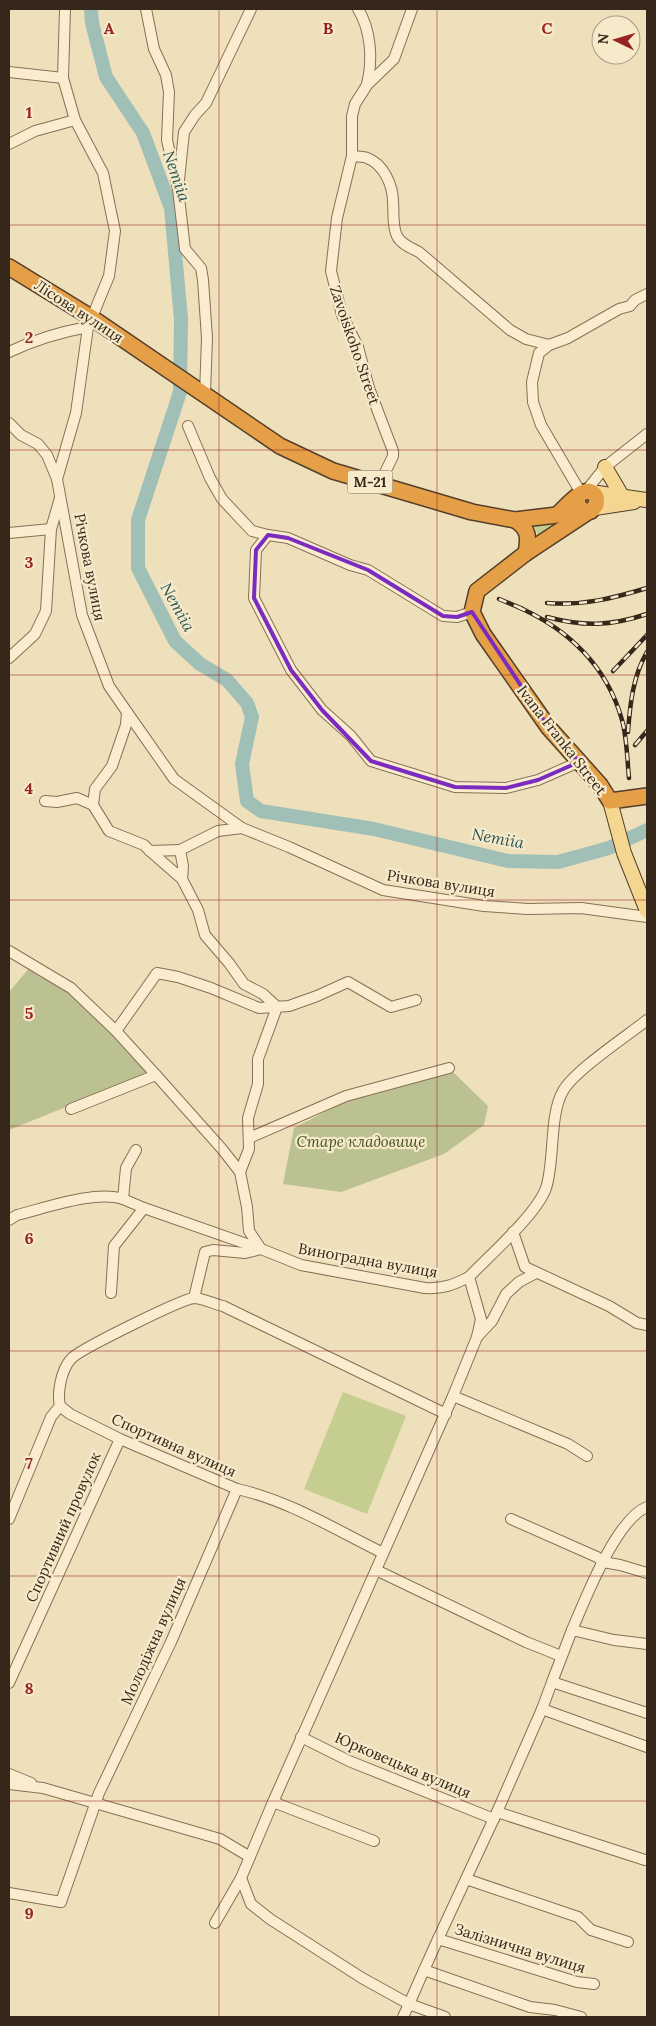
<svg xmlns="http://www.w3.org/2000/svg" width="656" height="2026" viewBox="0 0 656 2026" font-family="Lora,serif">
<style>
.green{fill:#c6cd90}
.cemetery{fill:#bbc190}
.lines{fill:none;stroke-linecap:round;stroke-linejoin:round}
.river{stroke:#a0c0b7;stroke-width:14}
.minor-casing{stroke:#877055;stroke-width:12}
.major-casing{stroke:#543e2a;stroke-width:16}
.highway-casing{stroke:#543e2a;stroke-width:18}
.minor{stroke:#faedcf;stroke-width:10}
.major{stroke:#f5d690;stroke-width:14}
.highway{stroke:#e49f47;stroke-width:15}
.rail-casing{stroke:#35281a;stroke-width:4.5}
.rail{stroke:#f6eacb;stroke-width:2.5;stroke-dasharray:8;stroke-linecap:butt}
.marked{fill:none;stroke:#7b2cbf;stroke-width:4;stroke-linejoin:round}
.grid{fill:none;stroke:#982323;stroke-width:1;stroke-opacity:0.55}
.labels{text-anchor:middle;dominant-baseline:central;stroke-width:4.5;stroke-linejoin:round;paint-order:stroke}
.shield{fill:#f6eacb;stroke:#6f624f;stroke-width:1}
.shield-label{font-size:14px;font-weight:bold;fill:#35281a}
.street-label{font-size:15px;fill:#35281a;stroke:#f6eacb}
.park-label{font-size:15px;font-style:italic;fill:#465320;stroke:#f6eacb}
.water-label{font-size:16px;font-style:italic;fill:#295653;stroke:#f6eacb}
.grid-label{font-size:16px;text-anchor:middle;font-weight:bold;fill:#982323;stroke:#f6eacb;stroke-width:4.5;stroke-linejoin:round;paint-order:stroke}
</style>
<rect width="100%" height="100%" fill="#efe0bc"/>
<g class="green">
<path d="M564,517L538,537L533,523Z"/>
<path d="M343,1392L406,1416L367,1514L304,1489Z"/>
</g>
<g class="cemetery">
<path d="M31,966L68,990L111,1029L150,1073L9,1130V992Z"/>
<path d="M453,1072L488,1106L484,1125L444,1154L341,1192L283,1184L294,1128L344,1102Z"/>
</g>
<g class="lines">
<path class="river" d="M91,9L92,23L106,77L143,133L171,208L181,319L180,392L138,520V568L175,641L200,664L227,680L247,703L252,717L242,764L247,801L261,811L374,829L508,861L558,862L609,848L647,830"/>
<g class="minor-casing">
<g id="minor">
<path d="M146,9L154,49L166,75L169,92L167,140L178,189L185,249L201,268L203,280L207,338L205,394"/>
<path d="M358,9C371,30 373,60 367,84"/>
<path d="M9,72L63,78"/>
<path d="M9,144L35,131L75,120"/>
<path d="M352,156C356,157 363,156 367,158C384,164 393,186 393,202C394,213 392,226 397,236C401,244 411,248 419,252L510,330L526,339L549,345"/>
<path d="M179,180L184,132L195,115L206,103L251,9"/>
<path d="M9,352C34,340 60,332 88,327"/>
<path d="M9,423L21,435L38,444L47,455L57,479L82,615L109,686L127,712L126,725L112,766L95,789L93,805"/>
<path d="M188,426L210,478L222,499L252,531L268,535"/>
<path d="M57,479L76,413L88,327L109,276L115,231L103,173L75,120L63,78L65,9"/>
<path d="M379,485L393,456V451L369,388L358,347L342,315L331,271L337,218L352,156V116L355,104L367,85L394,59L412,9"/>
<path d="M586,491L605,467L647,434"/>
<path d="M581,493L541,425L533,402L532,382L539,353L549,345L568,338L619,309L630,306L635,300L647,294"/>
<path d="M9,533L51,529"/>
<path d="M472,612L457,617L443,616L368,570L350,565L288,538L268,535L256,550L254,598L291,670L322,710L351,736L371,761L455,787L506,788L538,780L579,762"/>
<path d="M9,658L35,634L46,611L51,529L60,498"/>
<path d="M127,712L174,779L242,828"/>
<path d="M45,801L57,802L77,798L93,805L109,831L144,845L150,851L182,879L198,910L205,935L229,963L244,984L263,994L277,1007L258,1059V1084L248,1118L249,1149L240,1172"/>
<path d="M180,850L218,831L242,828L289,847L383,890L484,906L528,909L581,908L647,917"/>
<path d="M150,851L180,850L183,866L182,879"/>
<path d="M9,951L71,988L116,1031L156,1075L71,1109"/>
<path d="M116,1031L157,973L178,977L211,988L259,1008L289,1006L317,996L348,982L391,1007L416,1000"/>
<path d="M156,1075L222,1149L240,1172L247,1207L249,1231L261,1249L245,1253L213,1250L205,1252L194,1298"/>
<path d="M249,1138L346,1096L449,1068"/>
<path d="M144,1208L261,1249L301,1265L425,1288C443,1289 453,1285 469,1277"/>
<path d="M9,1220L17,1215C46,1208 95,1190 123,1199"/>
<path d="M513,1232L525,1267L609,1306L637,1323L647,1325"/>
<path d="M536,1273L519,1282L506,1294L492,1321L477,1337L453,1396L568,1444L587,1456"/>
<path d="M111,1293L114,1246L144,1208L123,1199L126,1168L136,1150"/>
<path d="M477,1337L481,1319L469,1277C489,1256 537,1214 546,1188C555,1161 549,1115 563,1091C574,1071 627,1036 647,1020"/>
<path d="M9,1519L51,1417L60,1406"/>
<path d="M511,1519L597,1557L603,1562L620,1565L647,1573"/>
<path d="M383,1553C336,1530 288,1500 237,1489L120,1439L70,1414L60,1406C57,1393 61,1370 71,1359C78,1350 182,1299 194,1298C202,1298 214,1304 223,1306L446,1414"/>
<path d="M376,1570L526,1642L561,1656"/>
<path d="M572,1630C585,1600 616,1519 647,1507"/>
<path d="M552,1682L572,1630L614,1640L647,1644"/>
<path d="M9,1683L120,1439"/>
<path d="M647,1713L552,1682L542,1709L647,1747"/>
<path d="M301,1737L349,1761L494,1819"/>
<path d="M9,1774L31,1783"/>
<path d="M9,1784L43,1788L220,1839L250,1857"/>
<path d="M273,1802L453,1396"/>
<path d="M497,1812L542,1709"/>
<path d="M241,1878L251,1904L270,1919L362,1978L409,2004L424,1970L530,2007L555,2010L581,2017"/>
<path d="M466,1879L578,1917L591,1930L628,1942"/>
<path d="M9,1893L61,1902L99,1793L171,1642L237,1489"/>
<path d="M215,1923L241,1878L273,1802L374,1841"/>
<path d="M438,1939L497,1812L645,1860"/>
<path d="M424,1970L438,1939L577,1982L594,1984"/>
<path d="M403,2017L409,2004L445,2017"/>
</g>
</g>
<g class="major-casing">
<g id="major">
<path d="M605,467L622,496"/>
<path d="M591,492L646,500"/>
<path d="M595,508L634,502"/>
<path d="M610,801L624,853L647,911"/>
</g>
</g>
<g class="highway-casing">
<g id="highway">
<path d="M9,267L92,318L280,446L333,471L472,512L515,520L557,515L580,509"/>
<path d="M588,512L526,553L477,591L472,612L483,634L549,728L600,785L610,801L647,796"/>
<path d="M558,514C566,507 584,484 594,494C597,497 597,501 596,505L591,511H584L577,505L578,497"/>
<path d="M515,520C529,529 529,537 526,553"/>
</g>
</g>
<use href="#minor" class="minor"/>
<use href="#major" class="major"/>
<use href="#highway" class="highway"/>
<g class="rail-casing">
<g id="rail">
<path d="M499,599L523,609"/>
<path d="M547,603C583,606 614,598 647,588"/>
<path d="M518,607C568,629 607,666 622,720C627,738 627,758 629,778"/>
<path d="M547,617C584,627 611,626 647,614"/>
<path d="M613,671L647,635"/>
<path d="M628,732C630,704 633,676 647,652"/>
<path d="M635,745L647,731"/>
</g>
</g>
<use href="#rail" class="rail"/>
</g>
<path class="marked" d="M268,535L288,538L368,570L443,616L457,617L472,612L549,728L579,762L538,780L506,788L455,787L371,761L322,710L291,670L254,598L256,550Z"/>
<path class="grid" d="M219,9V2017M437,9V2017M9,225H647M9,450H647M9,675H647M9,900H647M9,1126H647M9,1351H647M9,1576H647M9,1801H647"/>
<g class="labels">
<rect class="shield" x="347.5" y="470.5" width="45" height="23" rx="4"/>
<g class="shield-label">
<text x="370" y="482">М-21</text>
</g>
<g class="street-label">
<text transform="translate(79 311) rotate(33)">Лісова вулиця</text>
<text transform="translate(355 345) rotate(71)">Zavoiskoho Street</text>
<text transform="translate(90 567) rotate(79)">Річкова вулиця</text>
<text transform="translate(562 740) rotate(52)">Ivana Franka Street</text>
<text transform="translate(441 883) rotate(9)">Річкова вулиця</text>
<text transform="translate(368 1260) rotate(10)">Виноградна вулиця</text>
<text transform="translate(174 1445) rotate(24)">Спортивна вулиця</text>
<text transform="translate(63 1527) rotate(-66)">Спортивний провулок</text>
<text transform="translate(153 1641) rotate(-66)">Молодіжна вулиця</text>
<text transform="translate(403 1765) rotate(23)">Юрковецька вулиця</text>
<text transform="translate(520 1948) rotate(17)">Залізнична вулиця</text>
</g>
<g class="park-label">
<text x="361" y="1141">Старе кладовище</text>
</g>
<g class="water-label">
<text transform="translate(177 176) rotate(71)">Nemiia</text>
<text transform="translate(178 607) rotate(61)">Nemiia</text>
<text transform="translate(498 838) rotate(10)">Nemiia</text>
</g>
</g>
<g class="grid-label">
<text x="109" y="34">A</text>
<text x="328" y="34">B</text>
<text x="547" y="34">C</text>
<text x="29" y="118">1</text>
<text x="29" y="343">2</text>
<text x="29" y="568">3</text>
<text x="29" y="794">4</text>
<text x="29" y="1019">5</text>
<text x="29" y="1244">6</text>
<text x="29" y="1469">7</text>
<text x="29" y="1694">8</text>
<text x="29" y="1919">9</text>
</g>
<rect width="656" height="2026" fill="none" stroke="#35281a" stroke-width="20"/>
<g transform="translate(616 40) rotate(275)"><circle r="24" fill="#f6eacb" stroke="#a99c84"/>
<path d="M0-4L9 19L0 12L-9 19Z" fill="#982323"/>
<text y="-8" font-size="14" font-weight="bold" text-anchor="middle" fill="#35281a">N</text>
</g>
</svg>
